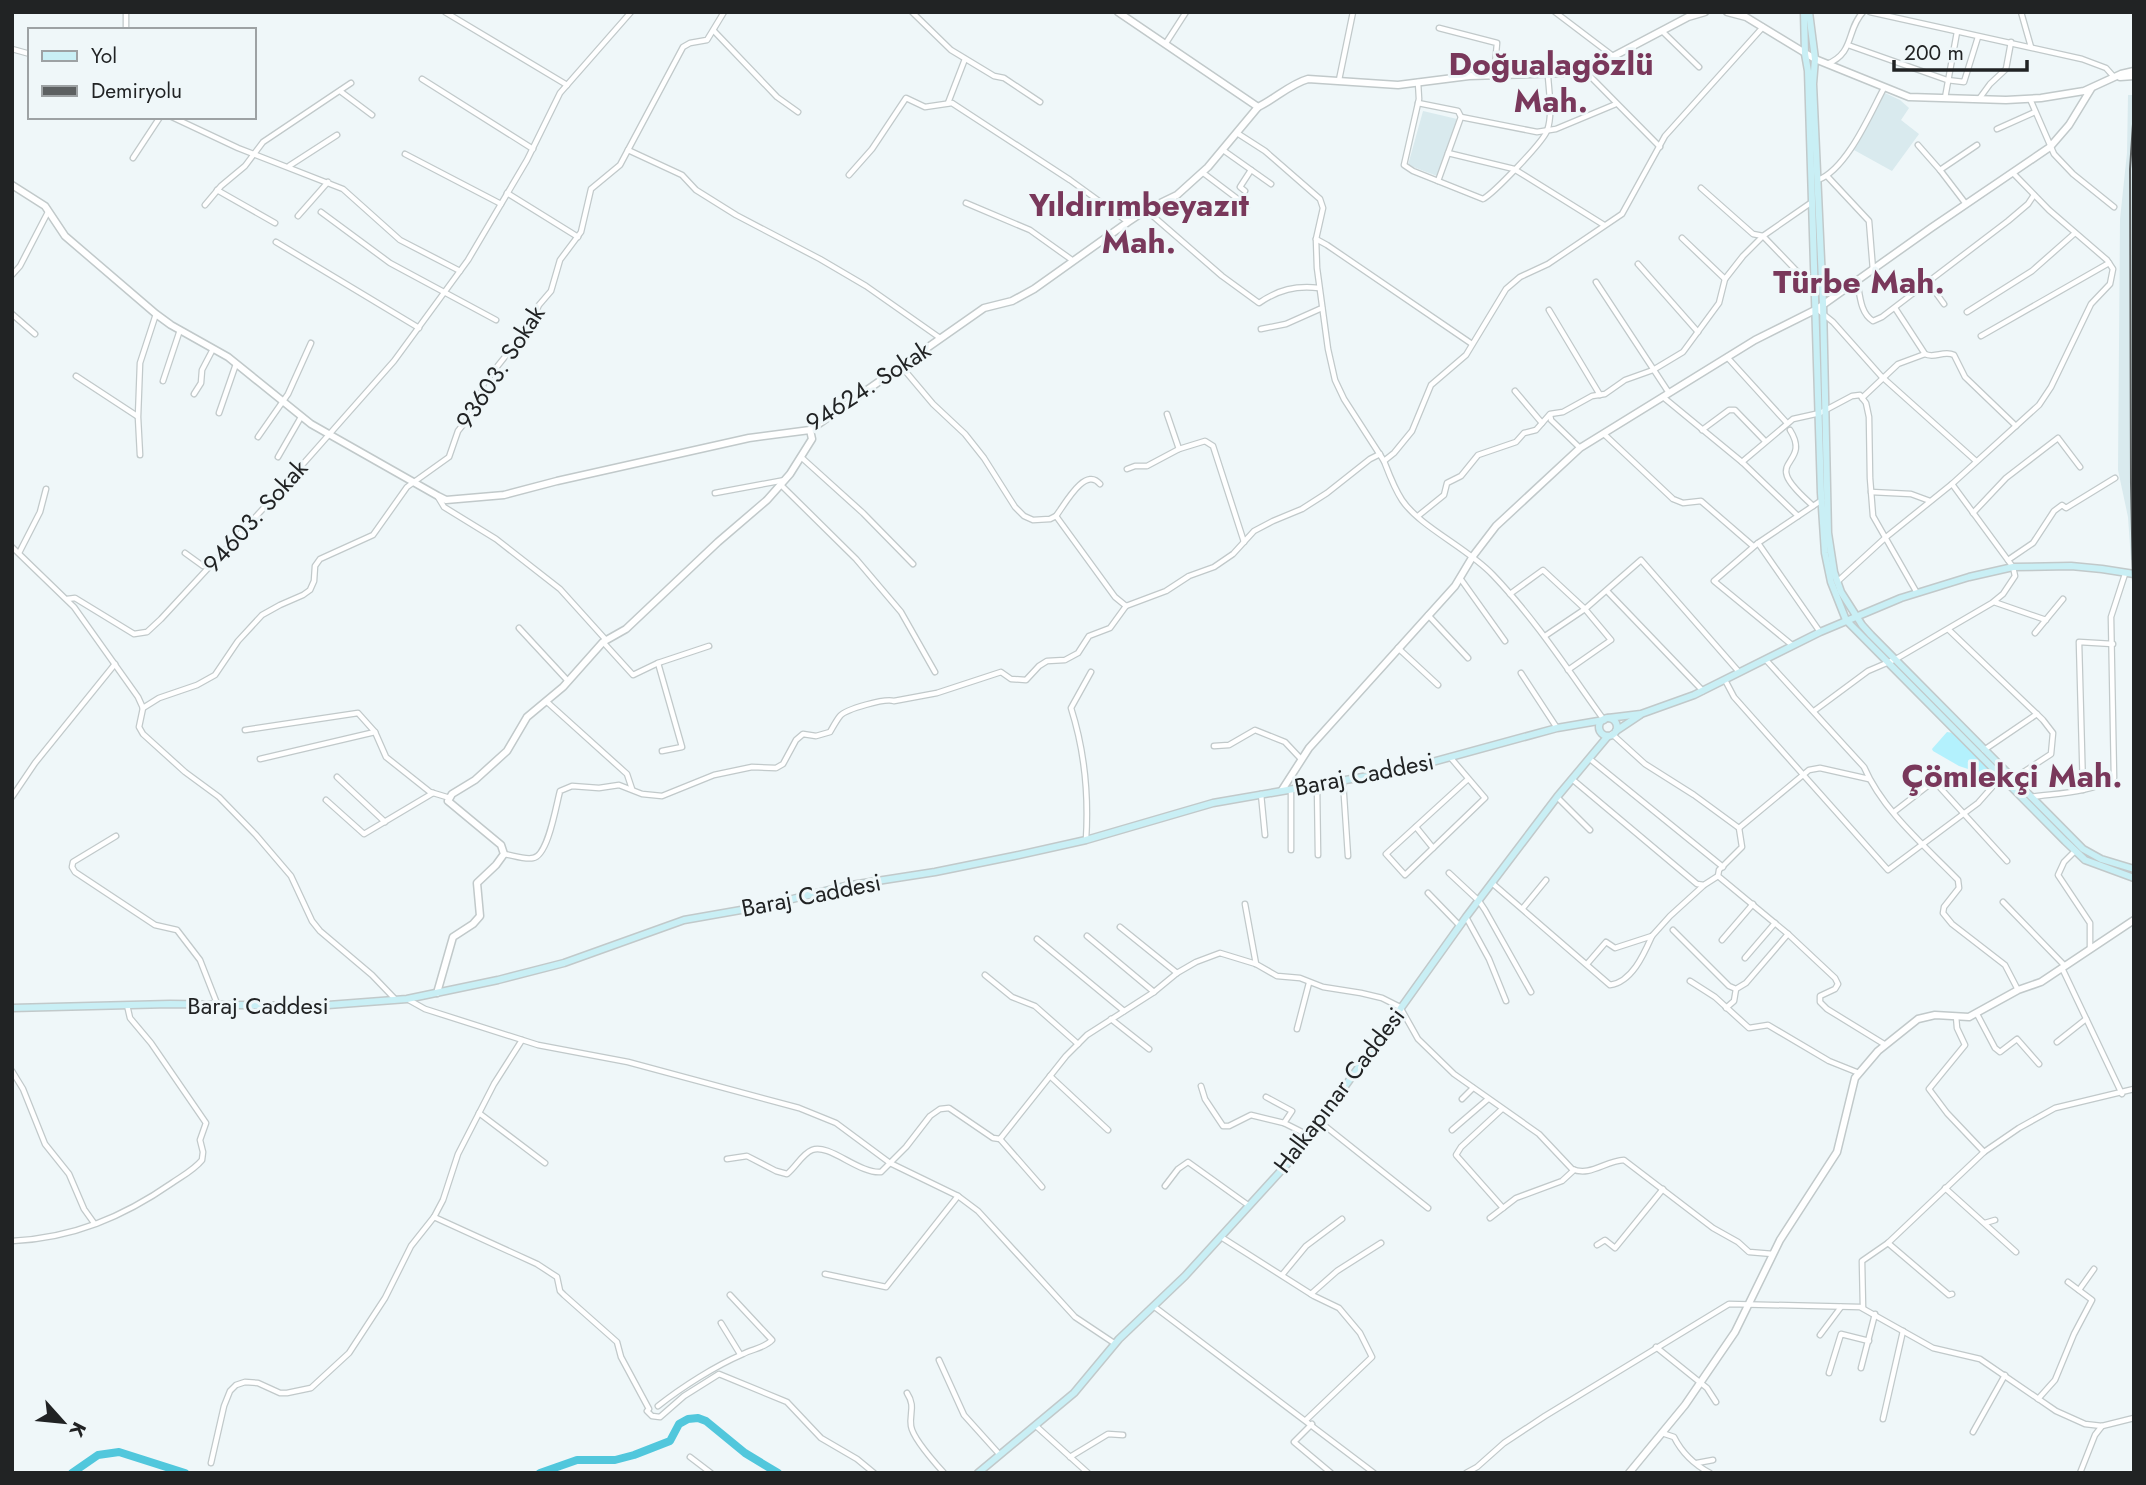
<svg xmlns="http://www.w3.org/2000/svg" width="2146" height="1485" viewBox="0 0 2146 1485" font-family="Jost,sans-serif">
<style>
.built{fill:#d9eaee}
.green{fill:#b3f1fd}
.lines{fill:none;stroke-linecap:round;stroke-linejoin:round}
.river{stroke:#51c7dc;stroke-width:8}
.minor-casing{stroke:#c1c9ca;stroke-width:7}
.tertiary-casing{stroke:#c1c9ca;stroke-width:9}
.secondary-casing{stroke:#c1c9ca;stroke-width:9}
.minor{stroke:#fff;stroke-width:4.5}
.tertiary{stroke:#fff;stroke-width:6}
.secondary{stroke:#c9eff5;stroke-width:6}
.rail{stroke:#5c6061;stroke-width:2}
.labels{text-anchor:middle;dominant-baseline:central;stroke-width:6;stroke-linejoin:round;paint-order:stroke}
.street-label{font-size:24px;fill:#212324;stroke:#eff7f9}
.district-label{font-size:32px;font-weight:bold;fill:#79385b;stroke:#eff7f9}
</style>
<rect width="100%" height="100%" fill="#eff7f9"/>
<g class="built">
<path d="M1885,93L1900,100L1909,108L1901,120L1919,134L1892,171L1854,150Z"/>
<path d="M2128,95H2134V560H2131L2128,517L2118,470L2120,219L2127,153Z"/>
<path d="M1423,111L1457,119L1437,176L1408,165Z"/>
</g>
<path class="green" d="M1947,732L1954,733L1990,769L1986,775L1959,766L1933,751L1932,749Z"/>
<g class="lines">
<g class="river">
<path d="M72,1473L98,1455L119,1452L185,1473"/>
<path d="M540,1473L577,1460H615L634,1455L670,1441L679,1424L688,1419L698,1418L706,1421L745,1453L778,1473"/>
</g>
<g class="minor-casing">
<g id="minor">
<path d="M126,12V30"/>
<path d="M445,12L567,85"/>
<path d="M912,12L951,50L994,76L1004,78L1040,102"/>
<path d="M1555,12L1613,56"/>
<path d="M1870,12L2082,59L2106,68L2114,77"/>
<path d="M2021,12L2031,47"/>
<path d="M1439,28L1497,43L1494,76"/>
<path d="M714,31L777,97L798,112"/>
<path d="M1662,31L1699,67"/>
<path d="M1166,43L1186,12"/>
<path d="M1848,45L1947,80L1964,82L1978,37"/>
<path d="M12,49L30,54"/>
<path d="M1827,64C1855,53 1846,30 1863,12"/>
<path d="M1583,69L1660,147"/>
<path d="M422,79L533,149"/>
<path d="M1339,80L1353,12"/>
<path d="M1418,82L1419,99L1404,165L1413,171L1483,199C1494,193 1542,143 1547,131C1553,115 1549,92 1548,76"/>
<path d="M340,91L372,115"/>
<path d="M1945,98L1957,32"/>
<path d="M1979,99L1990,84L2006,69L2011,42"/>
<path d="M2030,99L2054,154L2073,174L2114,207"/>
<path d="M948,103L965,59"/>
<path d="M1418,103L1458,111L1461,117L1438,181"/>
<path d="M172,117L238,148L343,189L400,240L460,271"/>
<path d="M1461,117L1537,132L1556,129L1616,104"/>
<path d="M1997,129L2035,112"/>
<path d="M1237,133L1265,151L1320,199L1323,208L1316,239L1317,268L1328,349L1335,380L1344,399L1384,461"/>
<path d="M1918,145L1940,170"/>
<path d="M628,150L682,175L696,190L736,215L820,259L866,286L940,338"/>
<path d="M1223,150L1271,184"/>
<path d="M1448,153L1514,169L1604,225"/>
<path d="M405,154L501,204"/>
<path d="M133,158L160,117"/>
<path d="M289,166L337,135"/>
<path d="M1202,172L1247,206"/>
<path d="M849,175L872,149L906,98L925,107L952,103L1070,180L1128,222"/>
<path d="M1827,176L1869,221L1873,270"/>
<path d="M1818,180C1847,169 1870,114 1884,88"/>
<path d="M1701,188L1753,234L1763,236L1815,290"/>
<path d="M217,190L275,223"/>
<path d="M1245,191L1240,187L1251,170"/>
<path d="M507,193L578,237"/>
<path d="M966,203L1030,230L1072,260"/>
<path d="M1966,204L1940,170L1977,145"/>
<path d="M205,205L221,186L245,166L263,142L351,83"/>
<path d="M1146,210L1222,276L1259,303C1278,290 1296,285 1319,288"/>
<path d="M321,212L390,263L496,320"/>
<path d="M298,216L328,182"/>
<path d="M1682,238L1725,279"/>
<path d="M1316,239L1327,245L1472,344"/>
<path d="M276,242L419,328"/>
<path d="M1638,264L1698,332"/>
<path d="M12,275L20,266L48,212"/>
<path d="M1857,280C1860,295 1860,313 1873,321L1882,317L2008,221L2028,204L2034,195"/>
<path d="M1596,282L1669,393"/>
<path d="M1928,282L1944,304"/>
<path d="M1895,308L1925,354C1934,359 1944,350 1954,355L1965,377L2016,426"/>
<path d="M1817,309L1833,322L1881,376L1976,461"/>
<path d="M1549,310L1600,395"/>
<path d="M1967,312L2032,271L2075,233"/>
<path d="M12,314L35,334"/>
<path d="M1261,329L1286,324L1322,308"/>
<path d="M1981,336L2109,263"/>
<path d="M1727,357L1787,423"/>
<path d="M901,366L933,404L965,434L984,458L1015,507L1024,516L1033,520L1050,519L1056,516L1115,597L1126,606L1166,591L1189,576L1214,567L1233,554L1254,531L1273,521L1302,509L1327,493L1370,459L1380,454"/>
<path d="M76,376L137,416"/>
<path d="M163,381L180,330"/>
<path d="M1515,391L1542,423"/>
<path d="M194,394L201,383L202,370L213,349"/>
<path d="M1663,397L1742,462L1798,516"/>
<path d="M1862,398L1898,364L1925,354"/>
<path d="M219,413L236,364"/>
<path d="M1167,414L1179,449"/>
<path d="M1550,415L1551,420L1580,448"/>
<path d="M1702,430L1729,410H1735L1765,441"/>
<path d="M1790,430C1807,457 1781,460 1787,476C1791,487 1805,498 1813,506"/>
<path d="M1605,435L1673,499L1683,503L1701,501L1753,546"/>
<path d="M258,437L288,394L311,343"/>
<path d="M140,455L138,417L140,363L156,314"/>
<path d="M278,457L301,417"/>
<path d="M801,457L863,513L913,564"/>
<path d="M1742,462L1793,419L1820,413L1852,396L1860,395L1866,403L1869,417L1870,478L1873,516L1917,593"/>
<path d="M1127,469L1135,466H1147L1179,449L1205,441L1213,446L1244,542"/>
<path d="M781,485L856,559L901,612L935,672"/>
<path d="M1871,492L1911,494L1930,501"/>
<path d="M715,493L785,480"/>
<path d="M438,497L444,507L496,539L560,589L606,640"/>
<path d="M1973,513L2006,478L2058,438L2080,467"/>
<path d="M1056,516C1065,504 1085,466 1100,484"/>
<path d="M1418,516L1444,495L1447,483L1461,476L1478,455L1516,442L1524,433L1536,430L1550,414L1563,412L1592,396L1605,394L1625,380L1653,370L1683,352L1719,303L1725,279L1743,256L1763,236L1812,202"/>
<path d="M1758,543L1820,632"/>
<path d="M12,547L74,607L138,697L143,708"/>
<path d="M19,553L40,512L46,489"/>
<path d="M185,553L203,566H209"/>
<path d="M2008,560L2033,543L2054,511L2062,505L2066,508L2115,478"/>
<path d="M1460,578L1505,641"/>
<path d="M1837,582L1885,538L1952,484L2039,405L2051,387L2091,304L2110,284L2113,269L2107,260L2049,210L2013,173"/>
<path d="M1607,591L1703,691"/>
<path d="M1510,594L1543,570L1585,609L1611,640L1568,670"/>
<path d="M67,599L75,598L134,634L147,632L161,619L273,498L394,361L468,260L527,160L560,93L631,12"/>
<path d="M1994,602L2046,620"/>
<path d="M1428,615L1468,658"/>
<path d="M519,628L568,681"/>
<path d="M1949,630L2043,720L2053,733L2051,754L2013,779"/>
<path d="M2035,633L2063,599"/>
<path d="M1545,636L1585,609L1641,560L1739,672"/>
<path d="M603,642L633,675L658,663L709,646"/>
<path d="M1792,645L1714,581L1758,543L1822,500"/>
<path d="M1398,648L1438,685"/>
<path d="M1766,660L1864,767C1883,811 1925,846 1958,880L1959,888L1944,907L1943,913L1952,924L2005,965L2018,990"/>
<path d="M658,663L682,747L662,751"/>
<path d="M1521,673L1557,728"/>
<path d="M1725,680L1734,697L1888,870L1978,803L2001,777"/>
<path d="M546,701L627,774L632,789"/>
<path d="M143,708L159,698L197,685L215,675L238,641L262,615L280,605L303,595L310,590L314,581L315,566L320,559L373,535L407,487L449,457L458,431L473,412L484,383L528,328L539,305L551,291L560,260L581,232L591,189L620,165L683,47L690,43L707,40L724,12"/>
<path d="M143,708L139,727L143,734L185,772L219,797L256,835L291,876L312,921L320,931L372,975L395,999"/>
<path d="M1814,711L1868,671L1896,659L1992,603L2003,594L2015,576L2013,567L1952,484"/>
<path d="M1604,720C1568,670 1535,619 1493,575C1468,548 1420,527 1402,500C1394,488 1389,474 1384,461L1394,453L1412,431L1431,385L1466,355L1506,289L1520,277L1548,264L1622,214L1665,136L1763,27"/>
<path d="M245,730L358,713L375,732"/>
<path d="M1612,734L1645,764L1694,795L1739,828L1742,847L1719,870L1718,876L1788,934L1835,978L1838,984L1835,989L1820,996V1002L1827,1009L1884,1044"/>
<path d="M1214,746L1229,745L1255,730L1285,742L1301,759"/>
<path d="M1984,750L2037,714"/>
<path d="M1450,757L1485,798L1405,875L1386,854L1467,780"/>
<path d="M260,759L375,732L386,757L430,792L450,798"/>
<path d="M1590,759L1723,867"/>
<path d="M337,777L385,822"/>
<path d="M1572,779L1697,884L1704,885L1718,876"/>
<path d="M1343,781L1348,856"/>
<path d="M1317,785L1318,855"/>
<path d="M1291,789V850"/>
<path d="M2083,790L2079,642L2113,644"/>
<path d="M1261,794L1265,835"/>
<path d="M12,797L35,763L115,664"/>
<path d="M1557,797L1590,830"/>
<path d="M2031,797C2059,793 2090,793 2114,778L2111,617L2125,574"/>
<path d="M326,800L364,834L433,793"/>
<path d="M1894,812L1934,781L2007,861"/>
<path d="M1416,827L1433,848"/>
<path d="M1739,828L1809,770L1820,768L1869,779"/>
<path d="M116,836L73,862L72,867L75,872L155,925L177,930L200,960L218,1006"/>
<path d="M1086,840C1089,793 1085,752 1071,708L1091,672"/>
<path d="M2075,851L2064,862L2058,875L2090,923V949"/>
<path d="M504,854C512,855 525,860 533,858C548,856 556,806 560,791L572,786L599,788L619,785L642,794L662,796L714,775L752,767L776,768L783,764L796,740L803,734L816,736L830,732C833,727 836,721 840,716C846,709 885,698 894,701L937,693L1001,672L1011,679L1026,680L1039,666L1047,661L1065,660L1078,653L1089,636L1110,628L1126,606"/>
<path d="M1449,873L1479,901L1485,910L1531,992"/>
<path d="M1492,883L1610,985C1632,982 1644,954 1652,936"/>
<path d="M1428,893L1460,926"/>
<path d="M2003,902L2064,965"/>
<path d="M1245,904L1256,964"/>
<path d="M1523,908L1546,880"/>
<path d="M1466,917L1489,959L1506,1001"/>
<path d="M1120,927L1177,973"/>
<path d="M1673,930L1729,986L1736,989L1746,983L1788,934"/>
<path d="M1087,936L1154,992"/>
<path d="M1037,939L1124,1011"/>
<path d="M1722,940L1753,904"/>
<path d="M1745,958L1775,923"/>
<path d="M1587,964L1606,942L1615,948L1652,936L1670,916L1703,886"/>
<path d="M2062,968L2122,1094"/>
<path d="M985,975L1012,997L1035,1006L1078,1044"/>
<path d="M1690,981L1715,997L1749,1028L1768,1025L1829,1061L1859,1073"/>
<path d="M407,999L425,1009L538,1045L628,1062L799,1108L836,1123L890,1163L958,1196L978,1211L1075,1317L1114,1343"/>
<path d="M1726,1008L1734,1001L1736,989"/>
<path d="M1977,1014L1995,1048L2000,1052L2017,1039L2039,1064"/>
<path d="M1956,1016L1957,1028L1965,1045L1929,1089L1947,1113L1984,1152"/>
<path d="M1111,1019L1149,1049"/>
<path d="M1297,1029L1309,983"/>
<path d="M2057,1042L2086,1019"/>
<path d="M12,1071L23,1089L45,1144L69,1174L84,1209L94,1223"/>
<path d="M1050,1076L1108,1130"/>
<path d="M1201,1086L1205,1099L1223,1126H1229L1251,1115L1284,1123L1304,1133L1312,1132"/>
<path d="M1266,1097L1292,1111L1284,1123"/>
<path d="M1462,1099L1473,1088"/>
<path d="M1502,1109L1461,1147L1456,1155L1503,1208"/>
<path d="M479,1113L545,1163"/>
<path d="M1320,1122L1428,1208"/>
<path d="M1452,1130L1488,1099"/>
<path d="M1000,1139L1042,1187"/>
<path d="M727,1159L747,1156L776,1171L787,1174C796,1167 802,1154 812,1150C829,1143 859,1174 881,1172L906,1147L930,1116L940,1109L949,1108L993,1138L1000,1139L1066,1056L1087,1035L1154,992L1177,973L1196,962L1220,953L1256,964L1277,976L1300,978L1323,987L1361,993L1382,998L1400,1007L1418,1039L1454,1074L1539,1134L1572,1169C1590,1177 1605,1161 1624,1160L1713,1228L1738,1242L1749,1252L1773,1254"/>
<path d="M1165,1186L1178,1169L1188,1162L1248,1205"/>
<path d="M1945,1188L2016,1252"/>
<path d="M434,1217L537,1264L557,1277L560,1291L564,1295L617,1342L621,1357L649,1409L647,1411L652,1416L660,1417L684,1396L719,1374L787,1402L821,1438L857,1459L874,1473"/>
<path d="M1490,1218L1516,1198L1562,1181L1574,1170"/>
<path d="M1985,1223L1995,1220"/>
<path d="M1221,1237L1314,1296L1339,1308L1360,1333L1372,1357L1306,1420"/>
<path d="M12,1241C73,1238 123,1217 172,1183C182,1176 194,1170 202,1160L203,1152L200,1140L206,1123L151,1043L130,1018L127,1005"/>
<path d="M1888,1243L1949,1295L1952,1294"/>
<path d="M1597,1245L1605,1240L1615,1248L1663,1189"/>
<path d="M825,1274L886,1287L958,1196"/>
<path d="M1282,1275L1306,1246L1342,1219"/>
<path d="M2079,1290L2094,1269"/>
<path d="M1311,1294L1337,1271L1381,1243"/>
<path d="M1156,1308L1374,1473"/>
<path d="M1863,1308L1862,1261L1888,1243L1984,1152L2019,1128L2055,1108L2134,1089"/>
<path d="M721,1323L740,1354"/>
<path d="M1820,1335L1841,1307"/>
<path d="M1656,1347L1707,1388L1716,1402"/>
<path d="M939,1360L964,1415L1000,1455"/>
<path d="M1861,1368L1875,1314"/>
<path d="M1829,1373L1841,1334L1869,1341"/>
<path d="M907,1393C916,1407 909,1413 911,1426C913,1439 935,1463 944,1473"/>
<path d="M2038,1399L2055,1380L2074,1334L2092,1300L2068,1282"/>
<path d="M658,1406C682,1387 715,1366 743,1354C752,1349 765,1348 772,1340L730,1295"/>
<path d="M1883,1419L1903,1331"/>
<path d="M1312,1424L1294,1442L1331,1473"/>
<path d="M1036,1426L1088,1473"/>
<path d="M1973,1432L2005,1375"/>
<path d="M1662,1433L1674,1437C1682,1453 1695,1465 1710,1473"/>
<path d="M690,1457L711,1473"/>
<path d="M1070,1457L1108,1434L1123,1435"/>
<path d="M211,1463L224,1406L230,1391L236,1385L245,1382L258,1383L280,1393H287L311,1388L349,1353L385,1298L411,1246L434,1217L443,1200L458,1154L494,1084L522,1040"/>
<path d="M1697,1463L1713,1460"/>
<path d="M1466,1473L1477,1467L1504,1443L1545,1416L1729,1304L1860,1307L1933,1348L1980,1359L2056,1411L2085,1424L2102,1426L2134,1418"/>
<path d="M2080,1473L2095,1435L2102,1426"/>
</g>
</g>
<g class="tertiary-casing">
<g id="tertiary">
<path d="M1118,12L1258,107C1275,99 1290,84 1308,79L1398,85L1469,76L1569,73L1614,56L1688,17L1705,12"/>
<path d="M1727,12L1746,17L1815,59L1909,97L2006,100L2041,98L2084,91L2121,74L2134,71"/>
<path d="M2120,77L2134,76"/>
<path d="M12,185L45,206L65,236L156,314L171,325L228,357L311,424L438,496L446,500L504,495L557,481L749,438L810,430L984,308L1012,301L1034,289L1128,222L1146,210L1177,195L1208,167L1258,107"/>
<path d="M1282,790L1309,748L1455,586L1473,556L1496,526L1580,448L1755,340L1817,309L1931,228L2050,147L2069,125L2091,89"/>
<path d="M437,993L453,937L473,924L480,916L477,883L496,865L504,854L501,845L448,801L452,794L475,780L507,751L527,717L563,687L603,642L626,629L718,542L767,500L790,474L812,439L810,430"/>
<path d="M1629,1473L1685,1405L1735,1332L1780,1240L1837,1152L1855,1078L1878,1051L1918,1019L1935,1015L1969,1017L2018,990L2041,982L2134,920"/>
</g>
</g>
<g class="secondary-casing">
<g id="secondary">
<path d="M1804,12L1805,54L1808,71L1821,493L1825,553L1831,582L1846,620L2065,841L2085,860L2134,878"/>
<path d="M1809,12L1815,59L1813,84L1823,303L1828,533L1834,572L1841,592L1862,625L1871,635L2083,849L2101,859L2134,869"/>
<path d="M1608,718L1641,714L1694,695L1820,632L1901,598L1969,577L2013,567L2071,566L2102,569L2134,574"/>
<circle cx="1608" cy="727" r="9"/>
<path d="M1616,731L1640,715"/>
<path d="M12,1008L170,1004L315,1006L407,999L498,980L564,963L684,920L764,906L845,886L935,872L1014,856L1086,840L1213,803L1403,770L1557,728L1604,720"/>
<path d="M978,1473L1074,1393L1119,1339L1185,1276L1298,1152L1466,917L1557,797L1608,736"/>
</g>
</g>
<use href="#minor" class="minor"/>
<use href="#tertiary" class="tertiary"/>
<use href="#secondary" class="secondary"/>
<path class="rail" d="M2133,12V124L2130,169L2131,483L2134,632"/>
</g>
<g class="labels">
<g class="street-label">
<text transform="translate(500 367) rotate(-57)">93603. Sokak</text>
<text transform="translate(868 386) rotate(-33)">94624. Sokak</text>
<text transform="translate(255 516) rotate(-48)">94603. Sokak</text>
<text transform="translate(1364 774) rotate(-11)">Baraj Caddesi</text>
<text transform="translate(811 895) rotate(-11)">Baraj Caddesi</text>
<text x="258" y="1005">Baraj Caddesi</text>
<text transform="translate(1339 1090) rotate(-53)">Halkapınar Caddesi</text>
</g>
<g class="district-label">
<text x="1551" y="64">Doğualagözlü<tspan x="1551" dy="37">Mah.</tspan></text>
<text x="1139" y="205">Yıldırımbeyazıt<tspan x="1139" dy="37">Mah.</tspan></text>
<text x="1859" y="282">Türbe Mah.</text>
<text x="2012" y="776">Çömlekçi Mah.</text>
</g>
</g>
<rect width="2146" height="1485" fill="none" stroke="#212324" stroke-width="28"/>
<rect x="28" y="28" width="228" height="91" fill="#eff7f9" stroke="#9da2a4" stroke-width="2"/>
<rect x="42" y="51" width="35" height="10" fill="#c9eff5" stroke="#9da2a4" stroke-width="2"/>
<text x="91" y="63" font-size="21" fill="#212324">Yol</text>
<rect x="42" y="86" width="35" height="10" fill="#5c6061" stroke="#9da2a4" stroke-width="2"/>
<text x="91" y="98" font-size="21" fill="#212324">Demiryolu</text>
<g transform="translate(63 1422) rotate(117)" stroke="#eff7f9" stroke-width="5" paint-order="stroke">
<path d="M0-5L12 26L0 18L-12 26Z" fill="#212324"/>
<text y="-10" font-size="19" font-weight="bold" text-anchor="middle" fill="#212324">K</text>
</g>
<path d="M1894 60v10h133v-10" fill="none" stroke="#212324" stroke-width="3.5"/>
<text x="1904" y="60" font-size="21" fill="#212324" stroke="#eff7f9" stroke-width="5" paint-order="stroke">200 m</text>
</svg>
